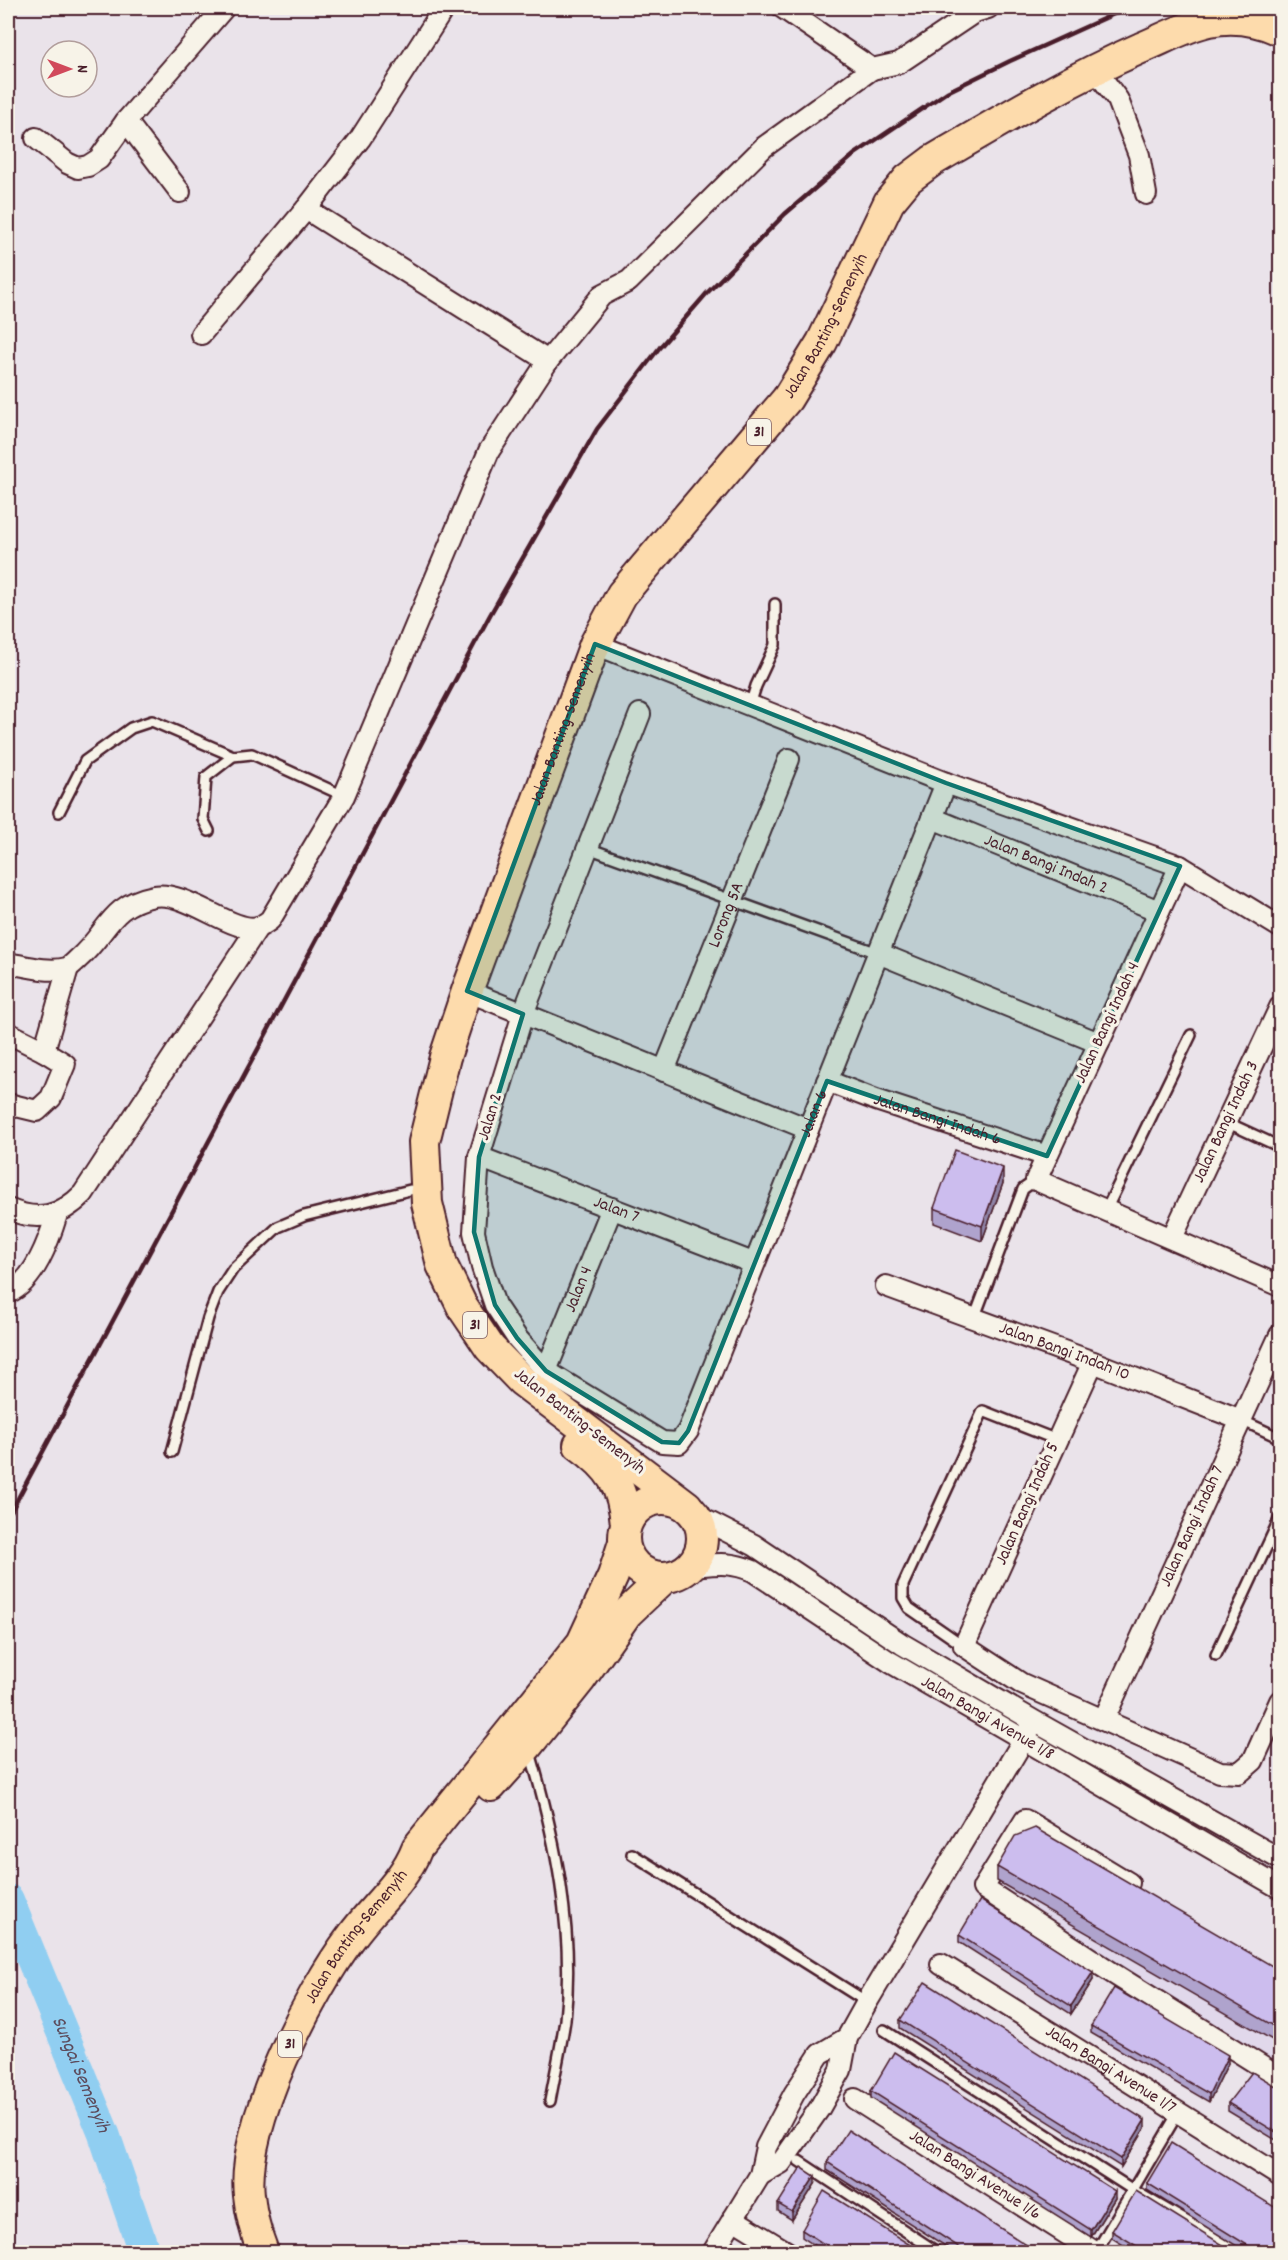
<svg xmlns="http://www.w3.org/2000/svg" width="1288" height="2260" viewBox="0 0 1288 2260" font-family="Dekko,sans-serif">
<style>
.built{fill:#e1d8eb}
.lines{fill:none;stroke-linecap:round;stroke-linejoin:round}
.river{stroke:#90cef1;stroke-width:32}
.lane-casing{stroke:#4a1f2b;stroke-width:14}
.street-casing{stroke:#4a1f2b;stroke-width:24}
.primary-casing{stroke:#4a1f2b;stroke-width:34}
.lane{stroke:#f7f3e8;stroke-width:9}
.street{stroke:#f7f3e8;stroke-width:20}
.primary{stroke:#fddbac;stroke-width:30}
.rail{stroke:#4a1f2b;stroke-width:4.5}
.wall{fill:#afa3cd;stroke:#4a1f2b;stroke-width:1.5}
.shaded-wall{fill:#8f84a7;stroke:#4a1f2b;stroke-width:1.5}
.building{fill:#ccbdee;stroke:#4a1f2b;stroke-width:1.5}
.marked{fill:#0f766e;fill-opacity:0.2;stroke:#0f766e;stroke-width:4.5;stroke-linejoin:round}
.labels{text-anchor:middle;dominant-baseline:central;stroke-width:6;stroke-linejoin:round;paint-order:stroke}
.shield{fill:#f7f3e8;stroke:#7e5f64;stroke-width:1.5}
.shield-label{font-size:16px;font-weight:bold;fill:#4a1f2b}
.street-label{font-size:18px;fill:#4a1f2b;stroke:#f7f3e8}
.water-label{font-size:20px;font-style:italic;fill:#5c4b5c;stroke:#f7f3e8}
</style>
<rect width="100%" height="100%" fill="#eae3ea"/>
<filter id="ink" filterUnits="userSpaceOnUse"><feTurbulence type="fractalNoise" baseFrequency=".0167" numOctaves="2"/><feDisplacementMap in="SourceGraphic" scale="12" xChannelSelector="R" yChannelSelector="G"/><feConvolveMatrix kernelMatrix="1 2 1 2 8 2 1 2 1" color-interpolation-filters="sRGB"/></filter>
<g filter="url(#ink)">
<path class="built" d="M1027,1830L1280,1979V2070L992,1885Z"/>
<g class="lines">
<path class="river" id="s1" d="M8,1900L104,2134L144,2252"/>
<g class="lane-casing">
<g id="lane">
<path d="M750,705L756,686L775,645V604"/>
<path d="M59,812L85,761L131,728L152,721L233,756"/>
<path d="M209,831L203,819L206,777L233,756L252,754L344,796"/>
<path d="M588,848L878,953"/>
<path d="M1226,1122L1280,1147"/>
<path d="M1106,1210L1191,1035"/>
<path d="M974,1319L1023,1189L1036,1180"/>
<path d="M1241,1420L1280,1438"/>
<path d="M172,1452L208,1318L218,1292L233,1269L278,1227L304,1216L410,1190"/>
<path d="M964,1646L909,1608L903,1598V1585L983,1411L1057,1440"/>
<path d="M1216,1655L1280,1518"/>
<path d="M530,1752C555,1837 575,1930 565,2020C561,2047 555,2074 550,2101"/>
<path d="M632,1854L867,2002"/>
<path d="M884,2030L1133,2190L1239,2252"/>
<path d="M799,2161L937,2252"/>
<path d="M1096,2252L1178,2113"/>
</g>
</g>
<g class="street-casing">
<g id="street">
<path d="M783,8L872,69"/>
<path d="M1095,69L1118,100L1139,155L1146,194"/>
<path d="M126,121L180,192"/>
<path d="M36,138L67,163L78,168L88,166L99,159L126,121L224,8"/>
<path d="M306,209L360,139L444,8"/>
<path d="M201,334L306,209L548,361"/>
<path d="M595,644L946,783L1180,866L1280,927"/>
<path id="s2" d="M640,714L523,1014L479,1157L474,1232L482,1267L495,1305L517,1338L546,1371L662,1442L679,1443L688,1431L946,783"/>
<path id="s3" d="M932,818L1159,911"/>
<path d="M1180,866L1036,1180L1280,1286"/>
<path d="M878,953L1099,1043"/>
<path d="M8,963C25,966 49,973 67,968C71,966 75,962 78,959C108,933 109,905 154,896C186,890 233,934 258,927C262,926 267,922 270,920L344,796L489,451L548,361L602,295L629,281L764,147L872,69L899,63L975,12L988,8"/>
<path d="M467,991L808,1129"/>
<path d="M8,1033L44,1051L68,968"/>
<path id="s4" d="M664,1071L789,759"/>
<path id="s5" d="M827,1081L876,1100L1047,1156"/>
<path d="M8,1104L37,1111L51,1098L65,1064L44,1051"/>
<path id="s6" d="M479,1157L753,1263"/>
<path d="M8,1209C38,1222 60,1217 83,1194L258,927"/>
<path id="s7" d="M1172,1238L1280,1007"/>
<path id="s8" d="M886,1286L1093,1362L1241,1420"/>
<path d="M8,1293C35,1281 49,1240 57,1214"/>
<path d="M1093,1362L964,1646L1022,1684L1220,1772L1239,1773L1253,1761L1280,1701"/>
<path id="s9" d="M546,1371L612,1208"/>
<path d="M697,1516L754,1545L902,1644L1034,1721L1280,1859"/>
<path id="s10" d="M692,1566C716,1564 730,1561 753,1571L890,1662L1280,1888"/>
<path id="s11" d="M1104,1719L1280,1335"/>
<path d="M1129,1883L1025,1820L983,1888L1114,1974L1280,2078"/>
<path id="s12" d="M941,1964L1280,2176"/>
<path id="s13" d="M855,2099L1095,2252"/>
<path d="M760,2175L781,2163L819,2109L841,2070L847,2038L867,2002L1030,1729"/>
<path d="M733,2219L787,2252"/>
<path d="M713,2252L760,2175L766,2147L794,2094L820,2054L847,2038"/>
</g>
</g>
<g class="primary-casing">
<g id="primary">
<path d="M579,1445C611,1468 623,1486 626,1524"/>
<circle cx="663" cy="1538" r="39"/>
<path id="s14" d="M687,1506L522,1381L490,1348L463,1308L442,1265L427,1203L424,1142L445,1057L467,991L595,644L622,594L787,399L822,342L889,202L908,179L932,161C1000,121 1068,80 1141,48C1163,39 1186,26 1209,21C1234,16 1258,20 1280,30"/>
<path d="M491,1786L528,1745L580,1680L627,1613L664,1578"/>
<path id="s15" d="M263,2252C256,2234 251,2215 249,2195C241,2125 310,1991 352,1936C373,1907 404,1882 417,1848L582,1643L613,1576L624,1542"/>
</g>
</g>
<use href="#lane" class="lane"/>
<use href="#street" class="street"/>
<use href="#primary" class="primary"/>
<path class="rail" d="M8,1517L490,615L597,429L660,347L707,293L785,214L855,154L947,92L1010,61L1114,14L1134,8"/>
</g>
<g class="wall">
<path d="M1003,1183L982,1241L934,1223V1208Z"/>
<path d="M997,1867L1281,1971V2045L997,1881Z"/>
<path d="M959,1935L1093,1980L1071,2014L959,1942Z"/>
<path d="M900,2020L1145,2128L1121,2167L900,2028Z"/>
<path d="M1091,2026L1228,2063L1209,2102L1091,2033Z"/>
<path d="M1281,2089V2143L1228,2111V2103Z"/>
<path d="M871,2091L1115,2198L1091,2237L871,2098Z"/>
<path d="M827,2162L1039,2253H956L827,2170Z"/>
<path d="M1147,2183L1281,2253H1248L1147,2190Z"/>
<path d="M815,2184L792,2220L778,2211V2204Z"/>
<path d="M802,2230L923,2253H826L802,2237Z"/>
<path d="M1112,2231L1236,2253H1136L1112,2238Z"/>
</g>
<g class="shaded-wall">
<path d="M1003,1168V1183L982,1241V1226Z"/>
<path d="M1093,1972V1980L1071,2014V2006Z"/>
<path d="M1228,2055V2063L1209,2102V2094Z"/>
<path d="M1145,2120V2128L1121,2167V2159Z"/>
<path d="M815,2176V2184L792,2220V2212Z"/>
<path d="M1115,2191V2198L1091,2237V2230Z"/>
</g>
<g class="building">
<path d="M955,1150L1003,1168L982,1226L934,1208Z"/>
<path d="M1035,1828L1281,1971V2030L997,1867L1015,1836Z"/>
<path d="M980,1900L1093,1972L1071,2006L959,1935Z"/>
<path d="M925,1982L1145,2120L1121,2159L900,2020Z"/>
<path d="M1114,1988L1228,2055L1209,2094L1091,2026Z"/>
<path d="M894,2052L1115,2191L1091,2230L871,2091Z"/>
<path d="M1252,2072L1281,2089V2135L1228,2103Z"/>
<path d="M848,2130L1039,2253H968L827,2162Z"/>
<path d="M1171,2143L1281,2211V2253H1260L1147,2183Z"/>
<path d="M801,2167L815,2176L792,2212L778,2204Z"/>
<path d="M824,2191L923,2253H838L802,2230Z"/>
<path d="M1136,2191L1236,2253H1148L1112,2231Z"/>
</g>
</g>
<path class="marked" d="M595,644L946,783L1180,866L1047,1156L827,1081L688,1431L679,1443L662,1442L546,1371L517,1338L495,1305L474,1232L479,1157L523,1014L467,991Z"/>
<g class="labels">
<g class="shield">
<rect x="747" y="419" width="24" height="26" rx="4.5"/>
<rect x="463" y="1312" width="24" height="26" rx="4.5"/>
<rect x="278" y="2031" width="24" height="26" rx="4.5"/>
</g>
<g class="shield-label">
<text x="759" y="432">31</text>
<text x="475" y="1325">31</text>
<text x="290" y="2044">31</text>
</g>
<g class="street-label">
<text stroke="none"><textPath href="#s14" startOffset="1396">Jalan Banting-Semenyih</textPath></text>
<text stroke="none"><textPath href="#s14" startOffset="910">Jalan Banting-Semenyih</textPath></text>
<text stroke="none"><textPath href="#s3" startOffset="123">Jalan Bangi Indah 2</textPath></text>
<text stroke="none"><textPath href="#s4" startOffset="168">Lorong 5A</textPath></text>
<text transform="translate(1108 1023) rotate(-65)">Jalan Bangi Indah 4</text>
<text stroke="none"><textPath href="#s2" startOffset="1216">Jalan 6</textPath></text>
<text transform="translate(491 1117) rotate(-73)">Jalan 2</text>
<text stroke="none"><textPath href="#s5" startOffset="117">Jalan Bangi Indah 6</textPath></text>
<text stroke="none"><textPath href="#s7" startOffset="128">Jalan Bangi Indah 3</textPath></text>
<text stroke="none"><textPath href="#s6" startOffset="147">Jalan 7</textPath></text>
<text stroke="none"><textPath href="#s9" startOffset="88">Jalan 4</textPath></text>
<text stroke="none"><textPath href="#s8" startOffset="190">Jalan Bangi Indah 10</textPath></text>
<text transform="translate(579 1422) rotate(38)">Jalan Banting-Semenyih</text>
<text transform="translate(1028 1504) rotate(-66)">Jalan Bangi Indah 5</text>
<text stroke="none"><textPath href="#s11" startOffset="212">Jalan Bangi Indah 7</textPath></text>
<text stroke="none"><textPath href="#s10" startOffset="339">Jalan Bangi Avenue 1/8</textPath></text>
<text stroke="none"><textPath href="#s15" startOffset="344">Jalan Banting-Semenyih</textPath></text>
<text stroke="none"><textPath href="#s12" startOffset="200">Jalan Bangi Avenue 1/7</textPath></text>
<text stroke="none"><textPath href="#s13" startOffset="142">Jalan Bangi Avenue 1/6</textPath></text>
</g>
<g class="water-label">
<text stroke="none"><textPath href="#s1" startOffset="189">Sungai Semenyih</textPath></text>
</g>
</g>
<rect width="1288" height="2260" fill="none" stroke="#f7f3e8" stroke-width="30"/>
<rect x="15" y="15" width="1258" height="2230" fill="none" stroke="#4a1f2b" stroke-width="2" filter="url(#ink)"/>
<g transform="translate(69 69) rotate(90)"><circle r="28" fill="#f7f3e8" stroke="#b29e9c" stroke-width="1.5"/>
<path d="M0-4.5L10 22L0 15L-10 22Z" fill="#d1495b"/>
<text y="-9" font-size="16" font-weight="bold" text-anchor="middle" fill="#4a1f2b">N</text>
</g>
</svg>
